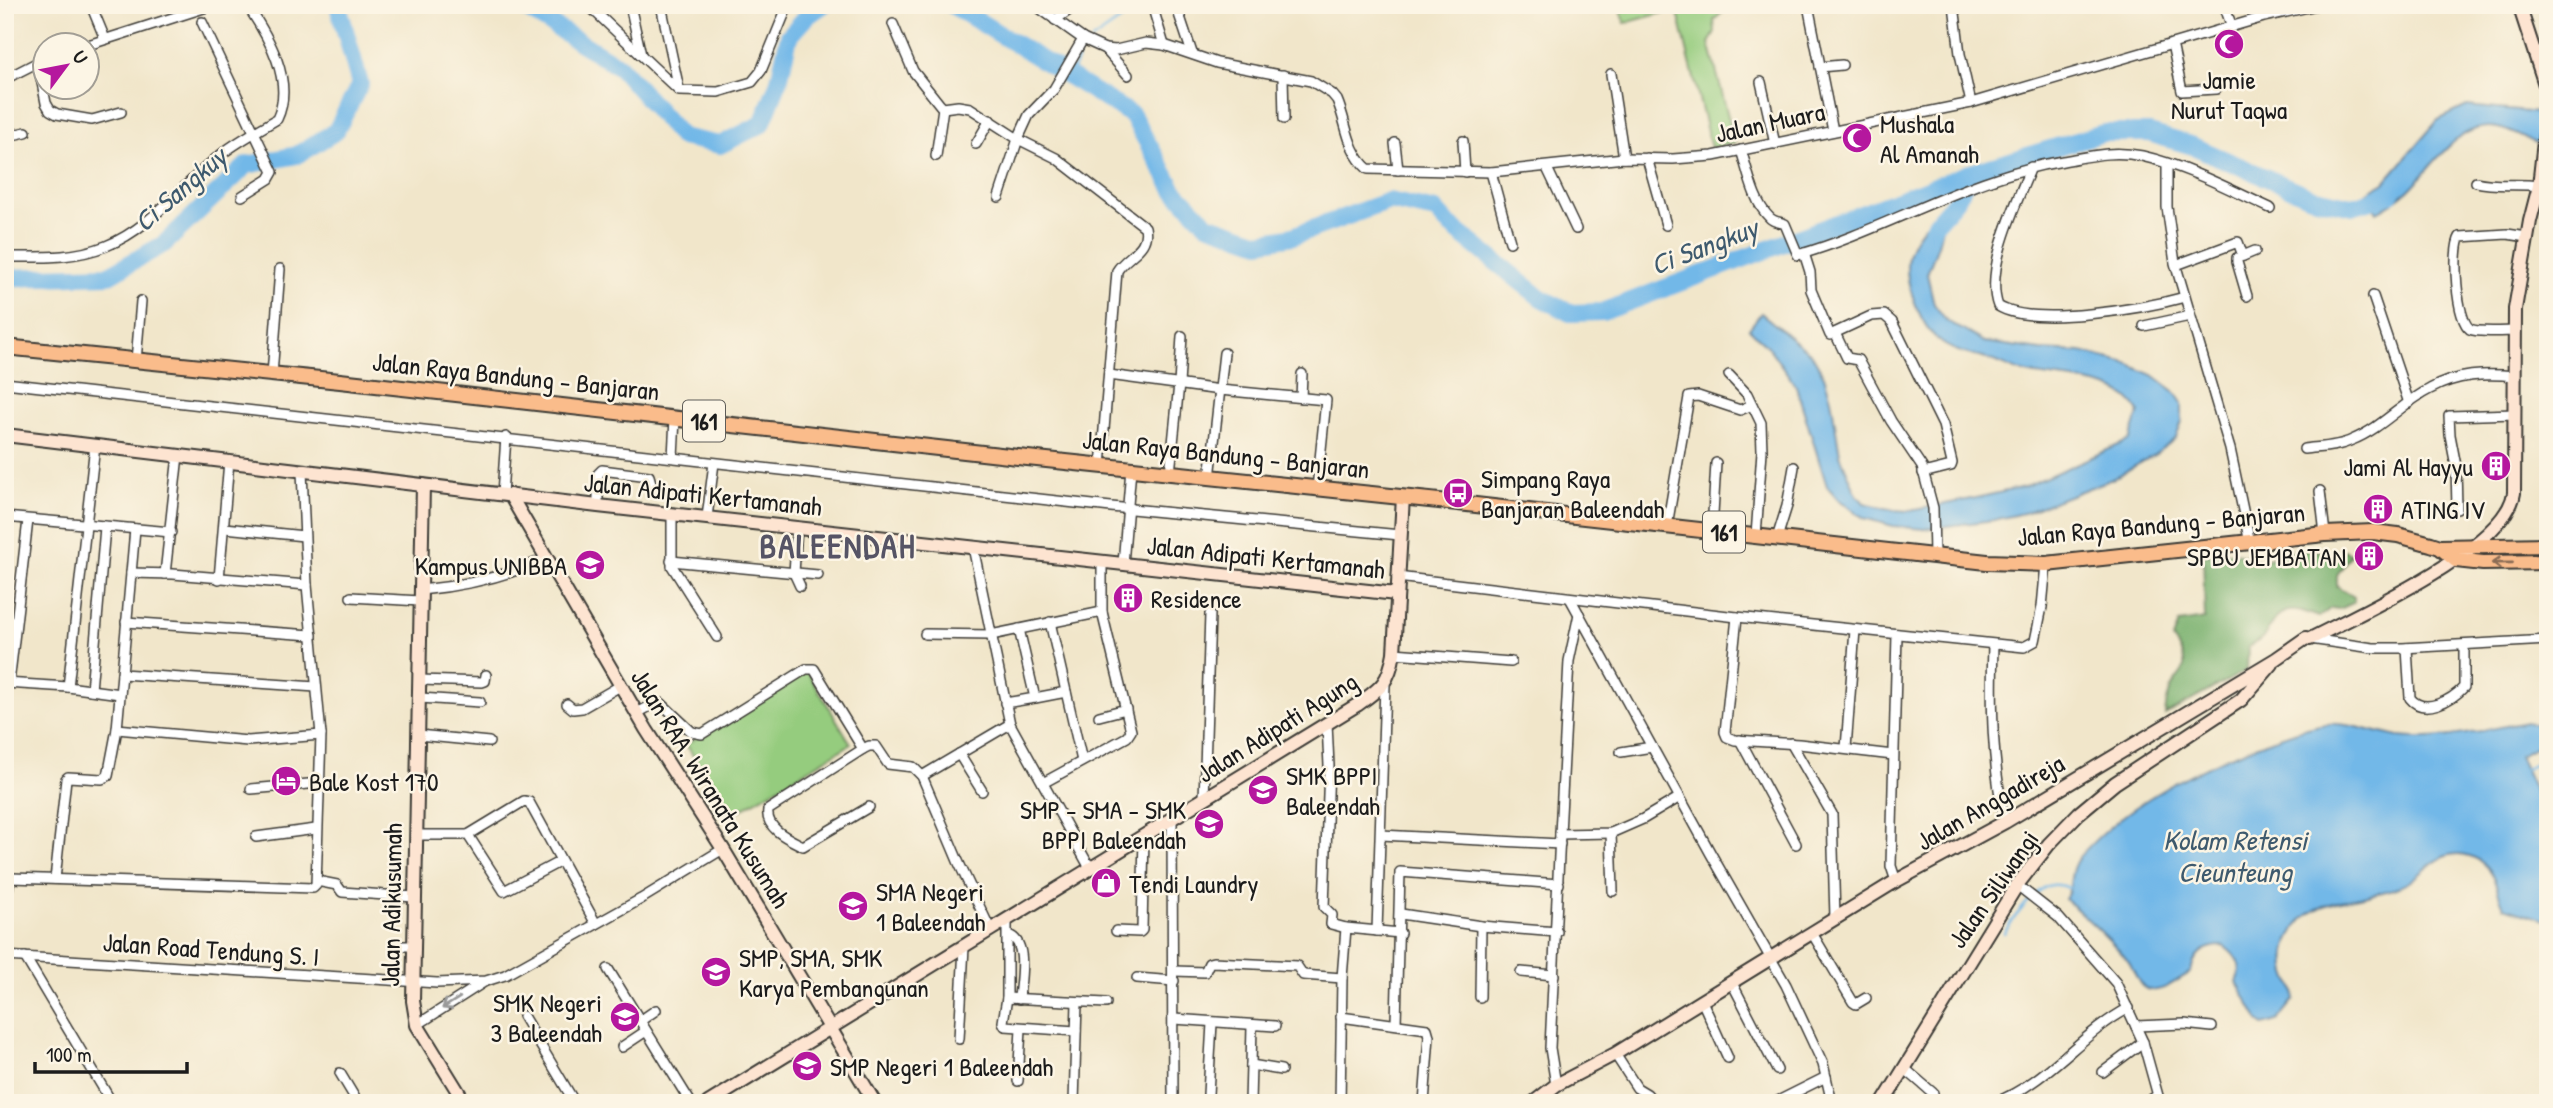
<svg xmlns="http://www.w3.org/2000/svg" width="2553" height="1108" viewBox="0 0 2553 1108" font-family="'Patrick Hand',sans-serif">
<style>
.green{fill:#95cc7e;stroke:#58744d;stroke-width:2}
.forest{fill:#78b06d;stroke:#4a6644;stroke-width:2}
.water{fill:#72b8e8;stroke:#476a82;stroke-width:2}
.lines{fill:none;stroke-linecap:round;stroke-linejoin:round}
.stream{stroke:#72b8e8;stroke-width:2.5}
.river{stroke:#72b8e8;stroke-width:18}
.street-casing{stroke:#3c3a36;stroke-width:12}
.secondary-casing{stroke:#3c3a36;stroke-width:16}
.primary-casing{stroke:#3c3a36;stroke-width:18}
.street{stroke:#fff;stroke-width:9}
.secondary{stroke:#fde4d1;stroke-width:12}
.primary{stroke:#fabc8b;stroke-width:14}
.oneway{stroke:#8b6c54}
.oneway2{stroke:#999}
.labels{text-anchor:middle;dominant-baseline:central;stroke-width:5;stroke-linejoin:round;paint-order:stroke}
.shield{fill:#fcf5e5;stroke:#5f5d58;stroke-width:2}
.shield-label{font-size:24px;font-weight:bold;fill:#1c1c1c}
.poi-label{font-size:26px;fill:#1c1c1c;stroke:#fcf5e5;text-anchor:start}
.street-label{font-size:26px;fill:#1c1c1c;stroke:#fcf5e5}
.water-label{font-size:28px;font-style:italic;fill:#3e5a6e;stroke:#fcf5e5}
.district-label{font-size:33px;font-weight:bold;letter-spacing:2px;fill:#565465;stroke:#fcf5e5}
</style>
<rect width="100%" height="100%" fill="#fcf5e5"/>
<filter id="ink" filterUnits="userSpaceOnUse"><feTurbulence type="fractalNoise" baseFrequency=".0143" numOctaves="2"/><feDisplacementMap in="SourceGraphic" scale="14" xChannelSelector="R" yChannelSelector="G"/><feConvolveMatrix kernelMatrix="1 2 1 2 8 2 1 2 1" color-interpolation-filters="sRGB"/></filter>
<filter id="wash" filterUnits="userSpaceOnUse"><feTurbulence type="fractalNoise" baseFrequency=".00686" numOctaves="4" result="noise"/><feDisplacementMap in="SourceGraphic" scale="28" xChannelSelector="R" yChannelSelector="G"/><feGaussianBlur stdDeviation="1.57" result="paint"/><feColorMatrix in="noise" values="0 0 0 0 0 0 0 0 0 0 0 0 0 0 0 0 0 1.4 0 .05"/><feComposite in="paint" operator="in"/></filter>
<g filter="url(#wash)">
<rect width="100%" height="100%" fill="#f1e6ca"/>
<g class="green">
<path d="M1619,5H1731L1714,20L1715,33L1709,43L1735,143L1711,148L1677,9L1625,23Z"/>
<path d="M807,671L851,744L730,816L686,744Z"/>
</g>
<path class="forest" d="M2301,549L2331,553L2344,550L2351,554L2337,575V586L2354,597V602L2339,609L2331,608L2319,617C2264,596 2282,633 2248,647L2247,670L2165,715C2166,709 2166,702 2168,697C2177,666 2197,676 2173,639L2179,623L2205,619L2203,555L2233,552L2261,561Z"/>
<g class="water">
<path d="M2467,106L2548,114V147C2530,143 2519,134 2502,129C2461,117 2436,163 2412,187C2402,198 2389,205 2377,212L2366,193L2385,182L2438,120Z"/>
<path d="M1926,224H1939L1942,227L1938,245L1927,274L1934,304L1947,321L1984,342L2041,350L2081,352L2123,362L2153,375L2174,391L2182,403V421L2176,438L2156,454L2112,479L2027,512L1994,520L1924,529L1893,526L1864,518L1838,499L1827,486L1796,386L1769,348L1749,329L1761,313L1812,355L1824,376L1831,399L1840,455L1857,495L1864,503L1894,510L1910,511L1976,498L2024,487L2130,440L2139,412C2119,375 2058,382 2022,372C2013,370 2005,365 1997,362C1979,356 1958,354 1942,343C1924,330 1916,307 1910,288C1903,262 1908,244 1926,224Z"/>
<path d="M2527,722C2540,724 2546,730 2548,742L2519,756L2548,821V921L2504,907C2495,887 2495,865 2470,856C2442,847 2429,869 2409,882C2377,901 2317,894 2296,927C2287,941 2283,957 2287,973C2290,982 2295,989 2295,999L2277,1021L2264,1025L2259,1021L2237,982C2244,967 2237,955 2223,946C2205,946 2194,953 2191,972C2180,978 2164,992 2151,990C2137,989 2136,971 2128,961C2110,938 2086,918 2065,899C2074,885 2067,870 2081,855C2130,800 2203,765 2271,740C2289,734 2308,726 2327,724C2352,722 2376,734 2400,737C2442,742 2486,729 2527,722Z"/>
</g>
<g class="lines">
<g class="stream">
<path d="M1092,40L1125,17L1123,5"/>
<path d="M1070,77L1079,55"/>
<path d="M2525,769L2539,763"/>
<path d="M2004,933C2012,920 2036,887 2052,885C2057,884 2064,886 2069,887"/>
</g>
<g class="river">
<path d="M520,5L620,67L681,137L720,145L762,124L779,81L789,36L806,17L823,5"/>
<path d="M952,5L1132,115L1174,190L1207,224L1260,242L1293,236L1389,201L1436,211L1447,223L1541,298L1570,313L1602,312L1970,173L2103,133H2149L2193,146L2311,197L2352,206L2391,194"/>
<path d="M1927,245L1934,225L1957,199L1968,177"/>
<path d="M5,278L109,275L164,244L247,165L297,155L336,131L360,84L338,5"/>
</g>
</g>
</g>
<g filter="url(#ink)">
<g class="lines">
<g class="street-casing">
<g id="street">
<path d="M91,5L105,39"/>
<path d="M588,5L679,91L718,92L752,82L761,71L788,5"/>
<path d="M630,5L641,55"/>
<path d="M661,5L679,89"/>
<path d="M1035,5L1083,39L1105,49L1116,50L1146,43L1164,45L1217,63L1311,81L1332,94L1337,100C1347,123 1347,151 1368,169L1491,172L1624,158L1673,159L1713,156L1971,103L2264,17L2317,5"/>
<path d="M1152,5L1164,45"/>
<path d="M1176,5L1192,53"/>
<path d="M1808,5L1833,131"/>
<path d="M1954,5L1960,54L1971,103"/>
<path d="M2224,5L2232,27"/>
<path d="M1055,20L1076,5"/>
<path d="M202,22L273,172L269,179L242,196"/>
<path d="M893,24L913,71L940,105L943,108L958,106L970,108L1018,139L1056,158L1145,227C1150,250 1126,255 1117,271L1101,466"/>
<path d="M2172,44L2182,91L2216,89"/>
<path d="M85,46L213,5"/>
<path d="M1105,49L1128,75"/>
<path d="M38,62L46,103L50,110L57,114L92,120L121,112"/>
<path d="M1820,67L1842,65"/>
<path d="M1611,74L1624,158"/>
<path d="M1283,75L1284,119"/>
<path d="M5,79L46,58"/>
<path d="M1761,82L1775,144"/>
<path d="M5,122L12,135L26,132"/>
<path d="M1463,141L1465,172"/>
<path d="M1395,143L1398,170"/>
<path d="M976,144L990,120"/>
<path d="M1741,150C1748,171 1753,202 1770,218C1774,222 1780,222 1785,224L1798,255C1888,229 1970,176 2063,161C2091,156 2113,150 2142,156C2186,166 2229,189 2270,208"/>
<path d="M936,156L943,108"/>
<path d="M1647,158L1666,225"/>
<path d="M2167,164V207L2175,263L2230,449L2250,543"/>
<path d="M2031,167C2017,202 1984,269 1998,306C2033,328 2145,308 2185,297"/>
<path d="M1547,168L1576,229"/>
<path d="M1491,172L1510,242"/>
<path d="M2476,182C2496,187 2518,183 2539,186"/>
<path d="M999,197L1018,139L1029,115L1054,89L1083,39"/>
<path d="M1804,253L1810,272L1811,290L1830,335L1871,316L1884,315L1892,322L1943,425L1952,463L1951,466L1923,473"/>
<path d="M2243,256L2255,251"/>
<path d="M5,257C40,257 73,259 106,246C152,228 184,182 223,153C240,140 259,130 277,119C295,81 268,36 247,5"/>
<path d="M2176,265L2238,242L2243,256L2237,258V262L2247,296"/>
<path d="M2373,296L2409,403"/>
<path d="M2144,326L2190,316"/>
<path d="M2515,331C2506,331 2477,333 2470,329C2456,319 2452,250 2460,237L2507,234L2527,237"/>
<path d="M1835,333L1847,358L1858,360L1891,421L1922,467L1933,508L1934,556"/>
<path d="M136,361L141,301"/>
<path d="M272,375L280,269"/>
<path d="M1109,375L1220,390L1326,400L1317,489"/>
<path d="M1729,375L1747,394L1761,423L1762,451L1756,536"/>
<path d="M5,383L1111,507L1400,535"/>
<path d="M1301,398L1302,374"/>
<path d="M2304,449C2320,447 2338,447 2352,440C2382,428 2402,403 2430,389C2457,374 2485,373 2515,376"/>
<path d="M673,457L675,418"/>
<path d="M1170,473L1179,384L1182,336"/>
<path d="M1210,478L1224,353"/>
<path d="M2320,491L2325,534"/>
<path d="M502,494L506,437L505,439"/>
<path d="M598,506V474L602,470L649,476L651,483"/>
<path d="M2457,509L2456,466L2450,435L2449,416L2515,414"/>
<path d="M672,514V566L717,637"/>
<path d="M5,517L171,532"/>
<path d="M707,517L714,463"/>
<path d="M1667,526L1689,397L1698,396L1740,410L1752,405"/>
<path d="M797,527L794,573L800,586"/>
<path d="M225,528L304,536"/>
<path d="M1712,531L1716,463"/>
<path d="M1777,538L1787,506L1794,467"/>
<path d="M973,547L1010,724L1090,868"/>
<path d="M671,561L818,575"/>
<path d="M1123,564L1131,469"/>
<path d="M131,573L173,574L307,585"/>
<path d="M165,574L178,455"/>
<path d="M1397,577L1737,617L2024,647L2035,641L2042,607L2046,564"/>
<path d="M219,579L229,461"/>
<path d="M421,590C463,586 508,576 547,558"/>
<path d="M351,597L420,601"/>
<path d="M1570,598L1711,854L1786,985L1823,1064L1832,1103"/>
<path d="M1737,617L1725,732L1727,737L1735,740L1799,744L1893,755"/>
<path d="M126,622L312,635"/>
<path d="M1050,622L1082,761"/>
<path d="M925,634L991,635L1102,612"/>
<path d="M2310,639L2373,648H2402L2548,640"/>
<path d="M1993,645C1991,705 1992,763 2005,822"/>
<path d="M2407,648L2410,698C2424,716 2452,700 2464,687V646"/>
<path d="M1394,653L1511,662"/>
<path d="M122,674L316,687"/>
<path d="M420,680L482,682L485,681L486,675"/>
<path d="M5,683L68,687L120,694"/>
<path d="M9,683L28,520"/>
<path d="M68,687L95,445"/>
<path d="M91,690L105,527"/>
<path d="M420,698L480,702"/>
<path d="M1035,698L1066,692"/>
<path d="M1005,703L1035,698L1019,629"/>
<path d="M567,704L573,709L582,708L620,686"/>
<path d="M637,713L656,703H661L692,732L702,734L806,669H814L863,749L869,746H876L888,764L913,767L922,776L958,861L991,931"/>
<path d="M1099,716L1126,709"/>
<path d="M1327,723L1329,766L1324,907L1332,915L1331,924L1346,928"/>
<path d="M117,729L248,741L321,735"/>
<path d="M418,735L489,742"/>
<path d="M1740,740L1796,844"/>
<path d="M1791,743L1832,814L1835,918"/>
<path d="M1846,748L1855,630"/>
<path d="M863,749L768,810C765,829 789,839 803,846L869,807"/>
<path d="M1621,752L1652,747"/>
<path d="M959,754L982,791"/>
<path d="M922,776L1010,724"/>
<path d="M1043,783L1127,737L1131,731L1102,612V561"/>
<path d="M251,789L320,783"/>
<path d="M1204,799L1210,614"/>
<path d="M1172,818L1173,1103"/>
<path d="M1611,833L1613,891"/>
<path d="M1560,834L1611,833L1643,819L1680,797"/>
<path d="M415,835H468L504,891L561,861"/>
<path d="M468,835L524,801L529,802L596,924"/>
<path d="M1381,835L1560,844"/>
<path d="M256,837L316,829"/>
<path d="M55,879L66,779L68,777L102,779L108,776L117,729L135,529"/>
<path d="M317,881L337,885L342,892L414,897"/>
<path d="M1896,881L1891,866L1897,634"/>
<path d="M2017,885L2058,917L2116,983L2143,1042L2160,1103"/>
<path d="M5,912L9,883L12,878L313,888L316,885L321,735L307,585L302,471"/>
<path d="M1401,914L1481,926L1557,932"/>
<path d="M1007,921V998L1106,1003"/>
<path d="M1116,931L1140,932L1142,930L1144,835"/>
<path d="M1377,931L1385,685"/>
<path d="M1812,933L1853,1002L1856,1004L1866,998"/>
<path d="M1008,935C1029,941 1020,981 1019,999"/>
<path d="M400,946H414"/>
<path d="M5,956L437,983L486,981L505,975L641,899L723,849"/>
<path d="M25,957L112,1103"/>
<path d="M608,969L691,1103"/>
<path d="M1174,971L1205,972L1209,963L1213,962L1297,966L1303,975L1342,978"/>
<path d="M1521,972L1554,975"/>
<path d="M1137,978L1174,981"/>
<path d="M1732,983L1777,1070"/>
<path d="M1480,997L1481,926"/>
<path d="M1007,998L1003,1022L1005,1026L1076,1031"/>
<path d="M1702,1001L1728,1058"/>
<path d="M523,1016L575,1103"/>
<path d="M1341,1017L1427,1029L1429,1036L1424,1103"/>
<path d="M1174,1019L1275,1026"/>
<path d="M640,1021L656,1010"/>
<path d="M1396,1023L1400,872L1559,884"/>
<path d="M417,1025L484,982"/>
<path d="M2136,1026L2184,1024L2212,1027"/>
<path d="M959,1039L964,947"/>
<path d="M622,1047L646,1031"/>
<path d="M1615,1054L1637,1088L1647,1094L1654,1103"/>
<path d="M1251,1065L1281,1070"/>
<path d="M1904,1068L1933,1093L1934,1103"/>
<path d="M2103,1072L2143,1042"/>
<path d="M340,1073L358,1103"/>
<path d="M1018,1081L1021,1029"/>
<path d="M1556,1085L1550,1048L1560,834L1569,661L1579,614"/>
<path d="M1208,1094L1212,1023"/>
<path d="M1074,1103L1077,1003"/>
<path d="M1250,1103L1252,1026"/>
<path d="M1340,1103L1342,978L1346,928L1400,933"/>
<path d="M1774,1103L1826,1077"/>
<path d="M1994,1103C2047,1083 2080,1034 2129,1008"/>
<path d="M2145,1103L2157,1096"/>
</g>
</g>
<g class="secondary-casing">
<g id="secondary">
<path d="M2519,5L2548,94"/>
<path d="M5,435L598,506L1396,594"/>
<path d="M423,485L413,1001L417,1025L465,1103"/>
<path d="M510,495L646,729L723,849L875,1103"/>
<path d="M708,1103L1357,705C1381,688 1389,683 1394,653L1403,497"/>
<path d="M1533,1103L1556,1085L1615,1054L1896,881L2005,822L2276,659L2306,638L2310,639C2358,614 2506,548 2514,493L2515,309L2530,221L2539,186L2548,106"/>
<path d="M1883,1103L2017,885L2049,844L2079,813L2115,783L2241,700L2272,664"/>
</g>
</g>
<g class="primary-casing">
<g id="primary">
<path d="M5,347L340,381L1018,457L1458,503L1987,562L2046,564L2325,534L2373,532L2398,535L2431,544L2440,547L2456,560L2483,563L2548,562"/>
<path d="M2440,547L2548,545"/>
</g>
</g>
<use href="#street" class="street"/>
<use href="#secondary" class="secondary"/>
<use href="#primary" class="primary"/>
</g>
<defs><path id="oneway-shaft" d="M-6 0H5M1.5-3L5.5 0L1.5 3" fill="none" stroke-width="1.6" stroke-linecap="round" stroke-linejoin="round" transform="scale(1.75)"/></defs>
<use class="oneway" href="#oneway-shaft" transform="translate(2502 563) rotate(179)"/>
<use class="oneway2" href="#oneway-shaft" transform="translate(451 1003) rotate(148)"/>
</g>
<defs>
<g id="mosque-disc" transform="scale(1.575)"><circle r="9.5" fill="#b5179e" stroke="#fcf5e5"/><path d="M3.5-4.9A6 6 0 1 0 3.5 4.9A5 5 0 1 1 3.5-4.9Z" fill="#fff"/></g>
<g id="building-disc" transform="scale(1.575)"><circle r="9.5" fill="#b5179e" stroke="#fcf5e5"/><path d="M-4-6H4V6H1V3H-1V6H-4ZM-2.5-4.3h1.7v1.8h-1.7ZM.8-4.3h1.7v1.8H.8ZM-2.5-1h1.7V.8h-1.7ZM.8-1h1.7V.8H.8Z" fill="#fff"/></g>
<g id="bus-disc" transform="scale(1.575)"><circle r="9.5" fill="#b5179e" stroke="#fcf5e5"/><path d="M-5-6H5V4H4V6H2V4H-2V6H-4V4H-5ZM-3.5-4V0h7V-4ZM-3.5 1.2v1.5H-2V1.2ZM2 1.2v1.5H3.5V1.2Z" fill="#fff"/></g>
<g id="university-disc" transform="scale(1.575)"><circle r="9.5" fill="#b5179e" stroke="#fcf5e5"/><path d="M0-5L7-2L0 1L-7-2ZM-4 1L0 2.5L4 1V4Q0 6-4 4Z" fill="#fff"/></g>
<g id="hotel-disc" transform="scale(1.575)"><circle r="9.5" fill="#b5179e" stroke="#fcf5e5"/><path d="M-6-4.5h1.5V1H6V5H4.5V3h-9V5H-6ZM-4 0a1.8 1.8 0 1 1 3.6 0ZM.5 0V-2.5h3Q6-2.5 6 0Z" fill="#fff"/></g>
<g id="school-disc" transform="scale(1.575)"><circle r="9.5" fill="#b5179e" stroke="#fcf5e5"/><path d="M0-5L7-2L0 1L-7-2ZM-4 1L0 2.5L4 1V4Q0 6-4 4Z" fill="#fff"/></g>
<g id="shop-disc" transform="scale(1.575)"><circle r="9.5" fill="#b5179e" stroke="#fcf5e5"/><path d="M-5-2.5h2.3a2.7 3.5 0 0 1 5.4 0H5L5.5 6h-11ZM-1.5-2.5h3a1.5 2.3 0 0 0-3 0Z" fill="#fff"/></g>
</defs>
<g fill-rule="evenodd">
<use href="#mosque-disc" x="2229" y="44"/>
<use href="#mosque-disc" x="1857" y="138"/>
<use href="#building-disc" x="2496" y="466"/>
<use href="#bus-disc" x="1458" y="493"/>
<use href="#building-disc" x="2378" y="509"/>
<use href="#building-disc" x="2369" y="556"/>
<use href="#university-disc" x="590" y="565"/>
<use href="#building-disc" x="1128" y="598"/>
<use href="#hotel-disc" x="286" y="781"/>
<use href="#school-disc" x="1263" y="790"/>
<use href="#school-disc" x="1209" y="824"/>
<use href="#shop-disc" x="1106" y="883"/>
<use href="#school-disc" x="853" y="906"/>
<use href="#school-disc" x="716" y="972"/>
<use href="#school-disc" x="625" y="1017"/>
<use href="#school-disc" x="807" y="1066"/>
</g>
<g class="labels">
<g class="shield">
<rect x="683" y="400.5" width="42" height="41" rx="5"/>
<rect x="1703" y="511.5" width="42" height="41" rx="5"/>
</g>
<g class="shield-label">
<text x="704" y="421">161</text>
<text x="1724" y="532">161</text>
</g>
<g class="poi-label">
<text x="2229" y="79" text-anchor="middle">Jamie<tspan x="2229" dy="30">Nurut Taqwa</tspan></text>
<text x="1880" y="123">Mushala<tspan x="1880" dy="30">Al Amanah</tspan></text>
<text x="2473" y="466" text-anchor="end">Jami Al Hayyu</text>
<text x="1481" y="478">Simpang Raya<tspan x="1481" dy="30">Banjaran Baleendah</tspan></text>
<text x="2401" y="509">ATING IV</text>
<text x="2346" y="556" text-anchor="end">SPBU JEMBATAN</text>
<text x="567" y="565" text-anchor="end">Kampus UNIBBA</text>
<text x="1151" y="598">Residence</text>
<text x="1286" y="775">SMK BPPI<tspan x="1286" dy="30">Baleendah</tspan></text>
<text x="309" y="781">Bale Kost 170</text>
<text x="1186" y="809" text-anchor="end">SMP - SMA - SMK<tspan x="1186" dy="30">BPPI Baleendah</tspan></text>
<text x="1129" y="883">Tendi Laundry</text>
<text x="876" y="891">SMA Negeri<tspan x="876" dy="30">1 Baleendah</tspan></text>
<text x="739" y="957">SMP, SMA, SMK<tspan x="739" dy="30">Karya Pembangunan</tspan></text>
<text x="602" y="1002" text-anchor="end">SMK Negeri<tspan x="602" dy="30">3 Baleendah</tspan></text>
<text x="830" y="1066">SMP Negeri 1 Baleendah</text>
</g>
<g class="street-label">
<text transform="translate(1770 122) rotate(-12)">Jalan Muara</text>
<text transform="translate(516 376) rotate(6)">Jalan Raya Bandung - Banjaran</text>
<text transform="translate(1226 454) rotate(6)">Jalan Raya Bandung - Banjaran</text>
<text transform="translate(703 494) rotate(6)">Jalan Adipati Kertamanah</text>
<text transform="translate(2161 524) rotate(-5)">Jalan Raya Bandung - Banjaran</text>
<text transform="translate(1266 557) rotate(6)">Jalan Adipati Kertamanah</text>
<text transform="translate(1277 727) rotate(-32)">Jalan Adipati Agung</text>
<text transform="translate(711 788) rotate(58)">Jalan RAA. Wiranata Kusumah</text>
<text transform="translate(1990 802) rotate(-30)">Jalan Anggadireja</text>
<text transform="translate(1993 889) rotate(-55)">Jalan Siliwangi</text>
<text transform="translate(391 905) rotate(-89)">Jalan Adikusumah</text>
<text transform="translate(211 949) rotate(4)">Jalan Road Tendung S. I</text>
</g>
<g class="water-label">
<text transform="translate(180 189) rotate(-41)">Ci Sangkuy</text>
<text transform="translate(1704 246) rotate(-21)">Ci Sangkuy</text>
<text x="2235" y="840">Kolam Retensi<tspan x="2235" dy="32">Cieunteung</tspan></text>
</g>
<g class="district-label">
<text x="838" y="546">BALEENDAH</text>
</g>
</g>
<rect width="2553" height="1108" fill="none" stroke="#fcf5e5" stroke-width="28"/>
<g transform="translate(66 66) rotate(58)"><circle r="33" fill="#fcf5e5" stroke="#a29e95" stroke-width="2"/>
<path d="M0-5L12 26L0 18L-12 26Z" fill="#b5179e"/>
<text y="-10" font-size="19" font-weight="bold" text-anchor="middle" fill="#1c1c1c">U</text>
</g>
<path d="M35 1062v10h152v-10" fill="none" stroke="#1c1c1c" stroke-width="3.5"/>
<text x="46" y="1062" font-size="21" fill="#1c1c1c" stroke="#fcf5e5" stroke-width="5" paint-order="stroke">100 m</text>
</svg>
